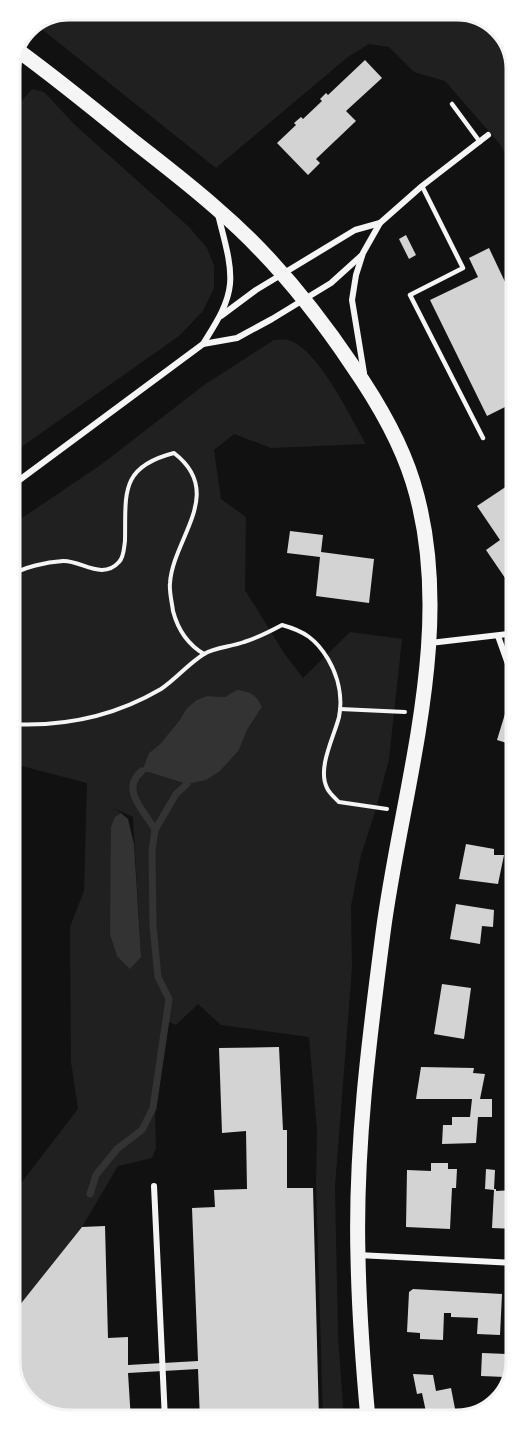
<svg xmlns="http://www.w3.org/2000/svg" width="526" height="1430" viewBox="0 0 526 1430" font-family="'IBM Plex Sans',sans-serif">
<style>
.green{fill:#202020;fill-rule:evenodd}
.water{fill:#333}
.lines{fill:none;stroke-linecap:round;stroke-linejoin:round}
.stream{stroke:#333;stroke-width:7}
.building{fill:#d3d3d3}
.path{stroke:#f5f5f5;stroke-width:4}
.service{stroke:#f5f5f5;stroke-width:4.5}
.minor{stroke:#f5f5f5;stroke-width:6}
.primary{stroke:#f5f5f5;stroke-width:15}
.rim{fill:none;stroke:#f5f5f5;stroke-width:3}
</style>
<rect width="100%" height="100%" fill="#111"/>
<g class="green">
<path d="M68,9H462L494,21L515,53V168L499,143L445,81L414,72L389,47L369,44L349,56L216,168L34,23Z"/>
<path d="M32,89L44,92L75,125L189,227L207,248L214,266V288L203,311L179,336L10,455L9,116Z"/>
<path d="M274,340C278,340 284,339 288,340C318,348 351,418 366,444L271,448L234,434L214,450L221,499L246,517L245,590L284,653L303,678L350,632L402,639L389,759L376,809L361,855L351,906L352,968L335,1186L338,1336L344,1420H323L316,1182L317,1130L309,1037L221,1025L198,1004L176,1025L164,1020L154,1079L156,1148L152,1158L118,1166L82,1227L11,1316V1196L78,1109L71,1062L70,927L84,891L87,783L10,763V526L102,464L204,385ZM237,691C251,692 256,694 262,707L247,730L239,750L152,773L142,771L149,753L160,744L179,721L187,708L207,696L225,697ZM111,807L133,817L141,957L115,817L121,813Z"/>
</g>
<g class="water">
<path d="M237,690C251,692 256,694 262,707L247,730L239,750L220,771L206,780L187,784L152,773L142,771L149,753L160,744L179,721L187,708L197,700L207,696L225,697Z"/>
<path d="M121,813L128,819L134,844L141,957L130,969L117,956L110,934L111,827L115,817Z"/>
</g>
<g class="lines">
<g class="stream">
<path d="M142,771C119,790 145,811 155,830"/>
<path d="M90,1194L96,1175L117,1149L142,1130L153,1108L169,999L158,977L153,926L152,851L155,830L176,794L187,784"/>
</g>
</g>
<g class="building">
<path d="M365,60L382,78L346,111L356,121L316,159L320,163L308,175L277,143L296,125L294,123L301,117L303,119L322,101L320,99L326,93L328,95Z"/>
<path d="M406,235L416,255L409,259L399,239Z"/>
<path d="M489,248L515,303V402L487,416L430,300L478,277L469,258Z"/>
<path d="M516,480V594L486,550L500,540L477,506Z"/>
<path d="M290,531L323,535L321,552L374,559L369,603L316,596L320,557L287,553Z"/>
<path d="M508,704L516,707V746L497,740Z"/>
<path d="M466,844L494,849V855H504L498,884L459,879Z"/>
<path d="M10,899L19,906L10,917Z"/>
<path d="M456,904L494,910L493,927L482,926L480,944L450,939Z"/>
<path d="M442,984L471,988L464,1039L434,1034Z"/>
<path d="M279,1047L283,1130H287V1188H313L319,1420H200L198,1369L128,1373L131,1421H64L32,1409L11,1377V1316L82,1227L105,1226L108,1338L128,1337V1365L198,1361L192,1208L215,1207L214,1190L247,1189L246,1131L222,1133L219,1048Z"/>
<path d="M11,1062L18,1068L11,1077Z"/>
<path d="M421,1067L474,1068L473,1073L485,1074L480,1099H492V1117H478L476,1143L442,1144L443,1125H452V1117H470L472,1099H416Z"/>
<path d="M431,1163H448V1169H457L456,1188H452L450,1229L406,1227L407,1170L431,1171Z"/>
<path d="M486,1169L495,1170L494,1189H496V1191L517,1190V1228L515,1229L492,1228L494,1190L485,1189Z"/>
<path d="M515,1288H517V1317H513Z"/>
<path d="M413,1289L502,1294L500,1335L477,1334L478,1318L451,1317V1313H444L443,1340L420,1339V1333L407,1332L409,1292Z"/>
<path d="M482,1353L507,1354L505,1377L481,1376Z"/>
<path d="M413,1374L433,1375L436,1391L451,1388L457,1419H423L426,1412L422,1393L417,1394Z"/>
</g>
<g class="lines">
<g class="path">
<path d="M10,576C23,567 47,562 63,561C81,560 102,581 119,562C124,557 124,547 125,541C126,494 119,467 174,453C226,493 173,538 170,583C169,592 172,602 173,611C178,630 187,644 204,654"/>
<path d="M340,709L405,712"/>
<path d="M10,724C63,727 115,716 161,689C176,679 188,664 204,654C215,647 231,647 244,642C257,638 269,632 282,625C304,631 316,639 328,659C338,676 343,697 339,717C334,737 317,768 327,788C329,793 335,798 339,802L387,809"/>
</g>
<g class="service">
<path d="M452,104L480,142"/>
<path d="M422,186L463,268L410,295L483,438"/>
</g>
<g class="minor">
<path d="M221,316L256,290L355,230L380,223"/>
<path d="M203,344L237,338L272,319L331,283L362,255"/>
<path d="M364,373L352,300L356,275L363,253L380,223L422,186L488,135"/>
<path d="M10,487L203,344C214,326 228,306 230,284C232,262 223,236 218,214"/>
<path d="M498,636L508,664L516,667"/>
<path d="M430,643L516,633"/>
<path d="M154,1186L165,1420"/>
<path d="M358,1255L517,1263"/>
</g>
<path class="primary" d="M16,49C56,78 94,109 132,140C160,162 189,184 216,208C270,254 313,307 352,365C377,401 400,440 413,482C458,627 402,787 383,933C369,1040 355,1149 358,1257C359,1311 363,1365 368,1419"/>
</g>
<path d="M0 0H526V1430H0ZM69 20H457A49 49 0 0 1 506 69V1361A49 49 0 0 1 457 1410H69A49 49 0 0 1 20 1361V69A49 49 0 0 1 69 20Z" fill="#fff" fill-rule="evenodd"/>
<path class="rim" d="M69 20H457A49 49 0 0 1 506 69V1361A49 49 0 0 1 457 1410H69A49 49 0 0 1 20 1361V69A49 49 0 0 1 69 20Z"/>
</svg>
